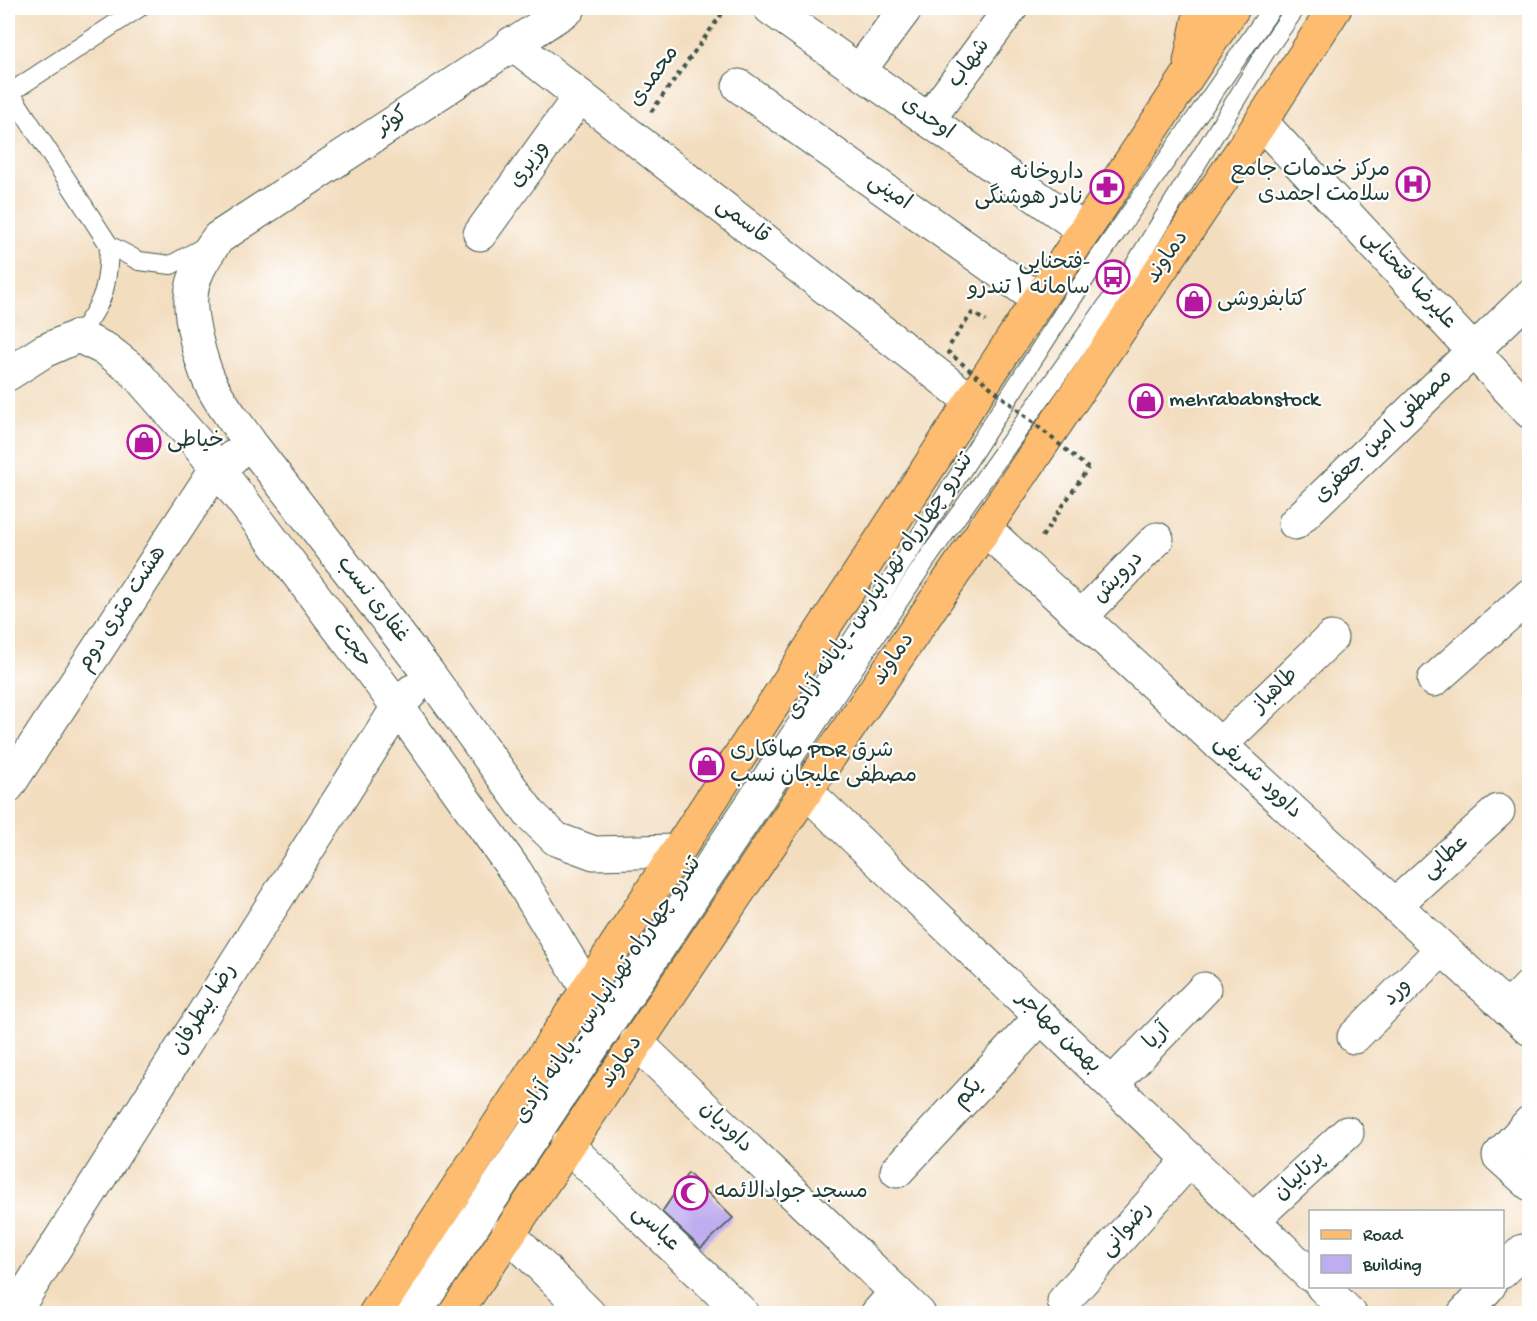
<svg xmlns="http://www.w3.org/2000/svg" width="1537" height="1321" viewBox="0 0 1537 1321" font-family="'Gochi Hand','Playpen Sans Arabic',sans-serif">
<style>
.building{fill:#c0adef}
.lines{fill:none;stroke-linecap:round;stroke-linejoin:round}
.lane-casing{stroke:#3f5549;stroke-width:20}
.street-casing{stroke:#3f5549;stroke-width:35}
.primary-casing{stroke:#3f5549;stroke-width:35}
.path{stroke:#3f5549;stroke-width:4;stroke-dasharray:4.5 4.5;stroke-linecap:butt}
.lane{stroke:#fff;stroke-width:18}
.street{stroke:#fff;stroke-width:33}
.primary{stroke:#fdbc70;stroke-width:33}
.path-bridge{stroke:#3f5549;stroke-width:4;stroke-dasharray:4.5 4.5;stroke-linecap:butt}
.labels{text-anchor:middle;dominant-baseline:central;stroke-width:4.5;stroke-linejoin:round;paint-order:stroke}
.street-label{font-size:22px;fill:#1f3d34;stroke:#fff}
.poi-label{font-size:22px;fill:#1f3d34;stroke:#fff;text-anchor:start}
</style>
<rect width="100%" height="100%" fill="#fff"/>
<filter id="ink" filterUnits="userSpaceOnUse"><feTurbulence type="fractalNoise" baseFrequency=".0167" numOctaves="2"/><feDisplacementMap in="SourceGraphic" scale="12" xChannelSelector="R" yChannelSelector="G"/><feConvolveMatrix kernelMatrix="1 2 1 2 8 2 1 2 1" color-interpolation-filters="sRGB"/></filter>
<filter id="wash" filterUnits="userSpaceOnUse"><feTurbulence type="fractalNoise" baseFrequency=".008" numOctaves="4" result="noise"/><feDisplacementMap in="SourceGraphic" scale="24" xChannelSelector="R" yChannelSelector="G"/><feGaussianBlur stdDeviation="1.35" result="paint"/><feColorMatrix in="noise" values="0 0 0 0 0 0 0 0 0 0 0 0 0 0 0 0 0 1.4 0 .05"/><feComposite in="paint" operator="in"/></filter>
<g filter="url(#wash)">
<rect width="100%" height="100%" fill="#f3ddbf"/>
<g id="blocks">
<path class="building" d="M688,1173L733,1218L701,1248L662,1212Z"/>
</g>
</g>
<g filter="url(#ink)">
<use href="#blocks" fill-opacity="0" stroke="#3f5549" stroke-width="1.5"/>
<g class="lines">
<g class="lane-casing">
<g id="lane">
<path d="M10,92L109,245"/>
<path d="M8,94L139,8"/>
<path d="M78,336C104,302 108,288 109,245L139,261L171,265L209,244"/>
<path d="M404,1314L868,616L1096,262L1272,8"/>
<path d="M423,1314L925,562L1129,274L1266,51L1296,8"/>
</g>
</g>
<g class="street-casing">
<g id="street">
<path d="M569,8L218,238C205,256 192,275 191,297C189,318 201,363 210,382C220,404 238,425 251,444L428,673L530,814L556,839L594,853L677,851"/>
<path d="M770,8L1084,230"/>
<path d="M512,43L971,401"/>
<path d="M859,71L906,8"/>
<path d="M739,86L1038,299"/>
<path d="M928,120L1011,8"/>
<path d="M1261,122L1530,412"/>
<path d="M480,234L580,96"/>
<path d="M8,374L44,351L78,336L107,350L134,371L198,444L258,521L398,707L516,872L587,989"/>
<path d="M1295,523L1530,296"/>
<path d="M984,528L1530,1029"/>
<path d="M1081,617L1157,539"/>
<path d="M1434,680L1530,595"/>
<path d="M1220,745L1331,638"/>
<path d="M8,786L216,469L233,457"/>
<path d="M806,791L1310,1275"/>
<path d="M1395,905L1498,811"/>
<path d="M1508,1009L1530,986"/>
<path d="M1354,1037L1442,949"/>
<path d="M636,1042L919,1314"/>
<path d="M1112,1084L1204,989"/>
<path d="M1530,1122L1499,1156L1530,1184"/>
<path d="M567,1145L743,1314"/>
<path d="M897,1171L1041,1017"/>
<path d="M1253,1220L1347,1133"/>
<path d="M508,1233L589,1314"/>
<path d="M1502,1272L1523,1251L1530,1257"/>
<path d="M1322,1286L1350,1314"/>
<path d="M1064,1301L1190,1159"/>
<path d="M13,1314L398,707L412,691"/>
<path d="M877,1314L896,1292"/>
<path d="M1464,1314L1489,1286"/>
</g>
</g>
<g class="primary-casing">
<g id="primary">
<path d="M1190,62L1201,8"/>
<path d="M375,1314L1013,338L1233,8"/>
<path d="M455,1314L806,791L1261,122L1335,8"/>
</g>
</g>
<g class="path">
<path d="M651,112L726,8"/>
<path d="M950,345L972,313L986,321"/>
<path d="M1042,537L1088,468"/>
</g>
<use href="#lane" class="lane"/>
<use href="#street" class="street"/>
<use href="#primary" class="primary"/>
<path class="path-bridge" d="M947,351L1088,468"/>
</g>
</g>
<defs>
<g id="hospital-ring" transform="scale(1.725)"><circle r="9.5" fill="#fff" stroke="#b5179e" stroke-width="1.5"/><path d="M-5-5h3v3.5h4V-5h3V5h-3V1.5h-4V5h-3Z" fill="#b5179e"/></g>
<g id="pharmacy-ring" transform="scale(1.725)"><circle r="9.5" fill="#fff" stroke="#b5179e" stroke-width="1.5"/><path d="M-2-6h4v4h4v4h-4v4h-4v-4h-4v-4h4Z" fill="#b5179e"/></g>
<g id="bus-ring" transform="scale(1.725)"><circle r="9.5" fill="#fff" stroke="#b5179e" stroke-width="1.5"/><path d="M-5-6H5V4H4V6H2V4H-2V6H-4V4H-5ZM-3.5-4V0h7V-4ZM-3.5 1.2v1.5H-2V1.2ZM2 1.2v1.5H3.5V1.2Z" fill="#b5179e"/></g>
<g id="shop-ring" transform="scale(1.725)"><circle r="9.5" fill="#fff" stroke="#b5179e" stroke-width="1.5"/><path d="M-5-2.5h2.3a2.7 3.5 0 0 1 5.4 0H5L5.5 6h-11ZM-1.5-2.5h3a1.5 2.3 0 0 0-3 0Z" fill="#b5179e"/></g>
<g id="mosque-ring" transform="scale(1.725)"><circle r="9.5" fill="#fff" stroke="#b5179e" stroke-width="1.5"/><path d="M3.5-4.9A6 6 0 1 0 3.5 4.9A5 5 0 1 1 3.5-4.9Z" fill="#b5179e"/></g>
</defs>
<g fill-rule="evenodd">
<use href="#hospital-ring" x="1413" y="184"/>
<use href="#pharmacy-ring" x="1107" y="187"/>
<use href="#bus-ring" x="1113" y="277"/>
<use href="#shop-ring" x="1194" y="301"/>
<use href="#shop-ring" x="1146" y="401"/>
<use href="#shop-ring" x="144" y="442"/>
<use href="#shop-ring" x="707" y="765"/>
<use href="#mosque-ring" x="691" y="1193"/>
</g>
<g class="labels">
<g class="street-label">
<text transform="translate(970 64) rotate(-54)">شهاب</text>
<text transform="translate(655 77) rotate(-54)">محمدی</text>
<text transform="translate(927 119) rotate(35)">اوحدی</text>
<text transform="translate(393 122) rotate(-34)">کوثر</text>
<text transform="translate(530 165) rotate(-54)">وزیری</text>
<text transform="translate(889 193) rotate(35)">امینی</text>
<text transform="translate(742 222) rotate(38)">قاسمی</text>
<text transform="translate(1168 258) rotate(-56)">دماوند</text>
<text transform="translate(1408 280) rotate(47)">علیرضا فتحنایی</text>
<text transform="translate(1384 437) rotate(-44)">مصطفی امین جعفری</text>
<text transform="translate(1119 578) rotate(-46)">درویش</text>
<text transform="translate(881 587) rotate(-56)">تندرو چهارراه تهرانپارس ـ پایانه آزادی</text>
<text transform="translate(372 600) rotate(52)">غفاری نسب</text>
<text transform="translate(123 609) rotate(-57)">هشت متری دوم</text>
<text transform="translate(351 646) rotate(53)">حجت</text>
<text transform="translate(894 660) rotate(-56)">دماوند</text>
<text transform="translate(1276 691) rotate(-44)">طاهباز</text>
<text transform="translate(1257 778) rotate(43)">داوود شریفی</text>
<text transform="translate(1446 858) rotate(-42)">عطایی</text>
<text transform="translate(609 991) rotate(-56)">تندرو چهارراه تهرانپارس ـ پایانه آزادی</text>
<text transform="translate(1398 993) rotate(-45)">ورد</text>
<text transform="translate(205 1010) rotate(-58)">رضا بیطرفان</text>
<text transform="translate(1058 1033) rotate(44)">بهمن مهاجر</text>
<text transform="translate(1158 1037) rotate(-46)">آریا</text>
<text transform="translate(622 1063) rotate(-56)">دماوند</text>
<text transform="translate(969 1094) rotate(-47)">یکم</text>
<text transform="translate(725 1128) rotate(44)">داودیان</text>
<text transform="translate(1300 1177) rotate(-43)">پرتابیان</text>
<text transform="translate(655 1229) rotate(44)">عباسی</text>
<text transform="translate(1127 1230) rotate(-48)">رضوانی</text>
</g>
<g class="poi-label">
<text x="1390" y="171" text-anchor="end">مرکز خدمات جامع<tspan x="1390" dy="25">سلامت احمدی</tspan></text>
<text x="1084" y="174" text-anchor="end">داروخانه<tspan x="1084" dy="25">نادر هوشنگی</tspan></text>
<text x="1090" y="264" text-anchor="end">فتحنایی-<tspan x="1090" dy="25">سامانه ۱ تندرو</tspan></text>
<text x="1217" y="301">کتابفروشی</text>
<text x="1169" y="401">mehrababnstock</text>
<text x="167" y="442">خیاطی</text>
<text x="730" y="752">صافکاری PDR شرق<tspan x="730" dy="25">مصطفی علیجان نسب</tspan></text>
<text x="714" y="1193">مسجد جوادالائمه</text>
</g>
</g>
<rect width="1537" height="1321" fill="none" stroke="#fff" stroke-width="30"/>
<rect x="1309" y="1210" width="195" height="78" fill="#ffffff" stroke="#a5b1ae" stroke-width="1.5"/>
<rect x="1321" y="1230" width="30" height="9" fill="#fdbc70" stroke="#a5b1ae" stroke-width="1.5"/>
<text x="1363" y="1240" font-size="18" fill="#1f3d34">Road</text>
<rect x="1321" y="1255" width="30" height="18" fill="#c0adef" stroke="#a5b1ae" stroke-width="1.5"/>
<text x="1363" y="1270" font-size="18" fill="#1f3d34">Building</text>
</svg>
